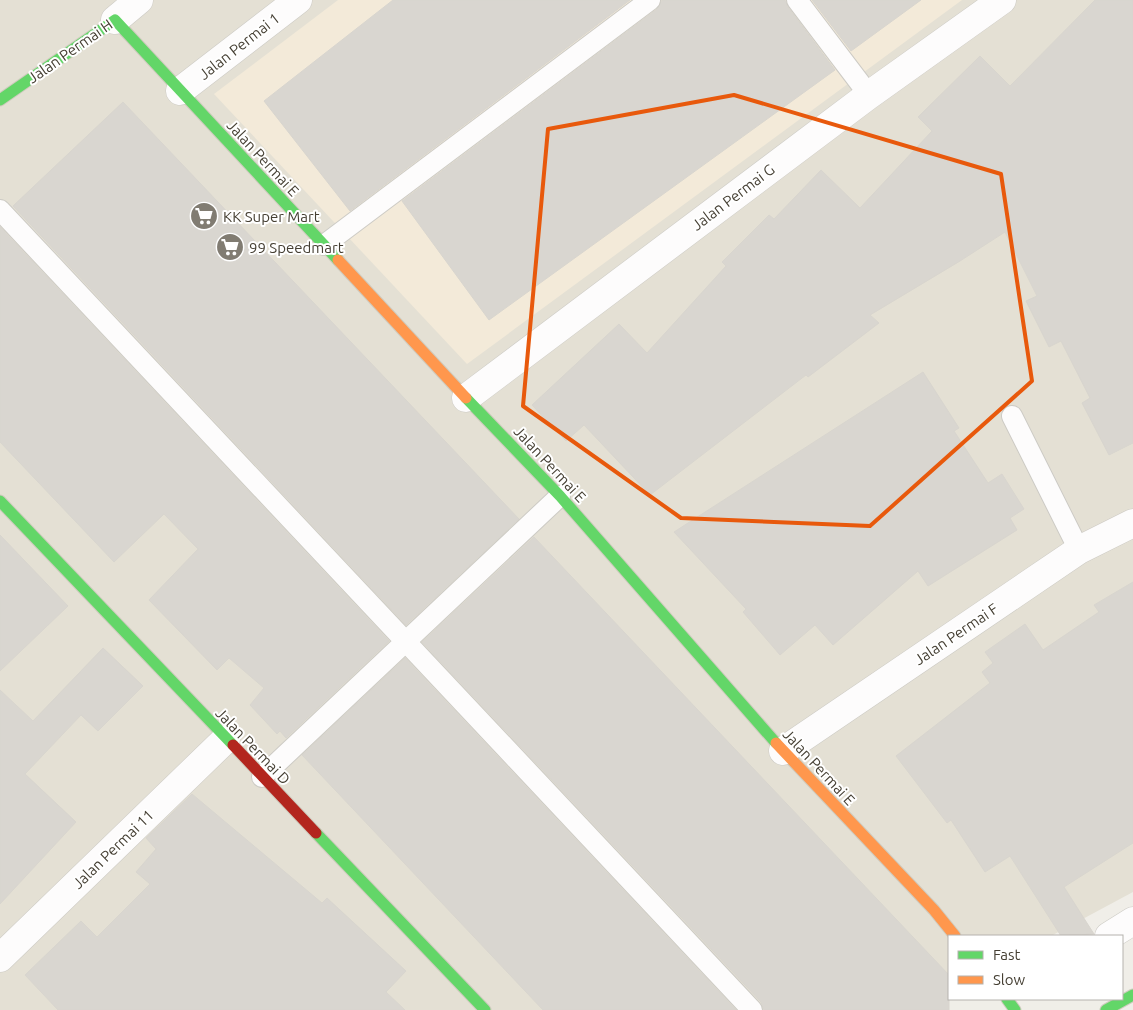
<svg xmlns="http://www.w3.org/2000/svg" width="1133" height="1010" viewBox="0 0 1133 1010" font-family="Ubuntu,sans-serif">
<style>
.residential{fill:#e4e0d4}
.commercial{fill:#f3ead9}
.building{fill:#d9d6d0;stroke:#d8d5ce}
.lines{fill:none;stroke-linecap:round;stroke-linejoin:round}
.lane-casing{stroke:#cdcbc5;stroke-width:22}
.street-casing{stroke:#cdcbc5;stroke-width:29}
.fast-casing{stroke:#cfcbbe;stroke-width:13}
.slow-casing{stroke:#cfcbbe;stroke-width:13}
.jam-casing{stroke:#cfcbbe;stroke-width:13}
.lane{stroke:#fdfcfc;stroke-width:20}
.street{stroke:#fdfcfc;stroke-width:28}
.fast{stroke:#63d668;stroke-width:11}
.slow{stroke:#ff974d;stroke-width:11}
.jam{stroke:#b3261e;stroke-width:11}
.marked{fill:none;stroke:#e8590c;stroke-width:4;stroke-linejoin:round}
.labels{text-anchor:middle;dominant-baseline:central;stroke-width:4;stroke-linejoin:round;paint-order:stroke}
.street-label{font-size:15px;fill:#453f33;stroke:#fff}
.poi-label{font-size:15px;fill:#453f33;stroke:#fff;text-anchor:start}
</style>
<rect width="100%" height="100%" fill="#f0eee8"/>
<path class="residential" d="M0,0H1133V892L1051,936H949V991L927,1010H0Z"/>
<path class="commercial" d="M338,0H962L467,364L214,94Z"/>
<g class="building">
<path d="M393,0H630L350,211L264,101Z"/>
<path d="M662,0H785L788,7L835,70L489,320L402,201L657,9Z"/>
<path d="M812,0H921L851,51Z"/>
<path d="M1095,0H1133V443L1109,455L1082,403L1090,398L1061,341L1049,347L1026,301L1037,296L1005,232L960,261L870,315L879,323L808,377L806,375L650,495L584,425L566,441L532,405L619,324L647,353L726,266L722,262L769,215L774,219L821,170L860,208L932,131L918,117L980,56L1010,86Z"/>
<path d="M123,102L519,519L406,625L13,206Z"/>
<path d="M0,227L389,641L286,738L280,731L277,734L250,705L264,688L229,658L217,670L149,600L198,549L164,514L114,562L0,442Z"/>
<path d="M923,372L959,428L954,431L988,483L1002,474L1024,509L1010,518L1017,530L928,586L918,571L833,645L815,625L780,655L743,612L746,609L674,532Z"/>
<path d="M0,535L68,606L0,671Z"/>
<path d="M534,537L949,975V1010H764L761,1002L422,642Z"/>
<path d="M1133,582V843L1064,887L1094,934L1061,936L1010,856L985,872L951,820L947,823L896,756L990,683L982,672L993,663L985,652L1025,624L1043,650L1099,612L1094,605Z"/>
<path d="M103,648L143,686L98,731L81,715L25,774L76,822L0,904V690L33,721Z"/>
<path d="M405,658L736,1010H543L302,755Z"/>
<path d="M192,794L322,903L327,898L406,971L386,992L405,1010H58L25,975L81,921L97,937L150,884L136,872L156,849L146,838Z"/>
</g>
<g class="lines">
<g class="lane-casing">
<g id="lane">
<path d="M797,0L869,95"/>
<path d="M0,210L752,1010"/>
<path d="M324,245L650,0"/>
<path d="M1012,416L1079,550"/>
<path d="M262,777L560,496"/>
</g>
</g>
<g class="street-casing">
<g id="street">
<path d="M115,20L139,0"/>
<path d="M180,91L298,0"/>
<path d="M466,398L869,95L1002,0"/>
<path d="M783,751L1079,550L1133,523"/>
<path d="M1109,936L1133,921"/>
<path d="M0,958L226,739"/>
</g>
</g>
<g class="fast-casing">
<g id="fast">
<path d="M0,100L115,20L338,260"/>
<path d="M466,398L560,496L776,743"/>
<path d="M0,501L233,745"/>
<path d="M316,833L485,1010"/>
<path d="M1007,999L1015,1010"/>
<path d="M1106,1010L1133,995"/>
</g>
</g>
<g class="slow-casing">
<g id="slow">
<path d="M338,260L466,398"/>
<path d="M776,743L934,910L955,936"/>
</g>
</g>
<g class="jam-casing">
<path id="jam" d="M233,745L316,833"/>
</g>
<use href="#lane" class="lane"/>
<use href="#street" class="street"/>
<use href="#fast" class="fast"/>
<use href="#slow" class="slow"/>
<use href="#jam" class="jam"/>
</g>
<path class="marked" d="M734,95L1001,174L1032,381L870,526L681,518L523,406L548,129Z"/>
<defs>
<g id="supermarket-disc" transform="scale(1.4375)"><circle r="9.5" fill="#817c72" stroke="#fff"/><path d="M-6-5.5h2.5l.6 2H6L4.5 2H-2.5L-4.4-4H-6ZM-1.5 3.2a1.3 1.3 0 1 0 .1 0ZM3 3.2a1.3 1.3 0 1 0 .1 0Z" fill="#fff"/></g>
</defs>
<g fill-rule="evenodd">
<use href="#supermarket-disc" x="204" y="216"/>
<use href="#supermarket-disc" x="230" y="247"/>
</g>
<g class="labels">
<g class="street-label">
<text transform="translate(239 46) rotate(-38)">Jalan Permai 1</text>
<text transform="translate(70 51) rotate(-35)">Jalan Permai H</text>
<text transform="translate(263 158) rotate(47)">Jalan Permai E</text>
<text transform="translate(733 197) rotate(-37)">Jalan Permai G</text>
<text transform="translate(550 464) rotate(47)">Jalan Permai E</text>
<text transform="translate(956 634) rotate(-34)">Jalan Permai F</text>
<text transform="translate(253 746) rotate(46)">Jalan Permai D</text>
<text transform="translate(819 767) rotate(47)">Jalan Permai E</text>
<text transform="translate(113 849) rotate(-44)">Jalan Permai 11</text>
</g>
<g class="poi-label">
<text x="223" y="216">KK Super Mart</text>
<text x="249" y="247">99 Speedmart</text>
</g>
</g>
<rect x="948" y="935" width="175" height="65" fill="#ffffff" stroke="#b5b2ad"/>
<rect x="958" y="951" width="25" height="8" fill="#63d668" stroke="#b5b2ad"/>
<text x="993" y="960" font-size="15" fill="#453f33">Fast</text>
<rect x="958" y="976" width="25" height="8" fill="#ff974d" stroke="#b5b2ad"/>
<text x="993" y="985" font-size="15" fill="#453f33">Slow</text>
</svg>
